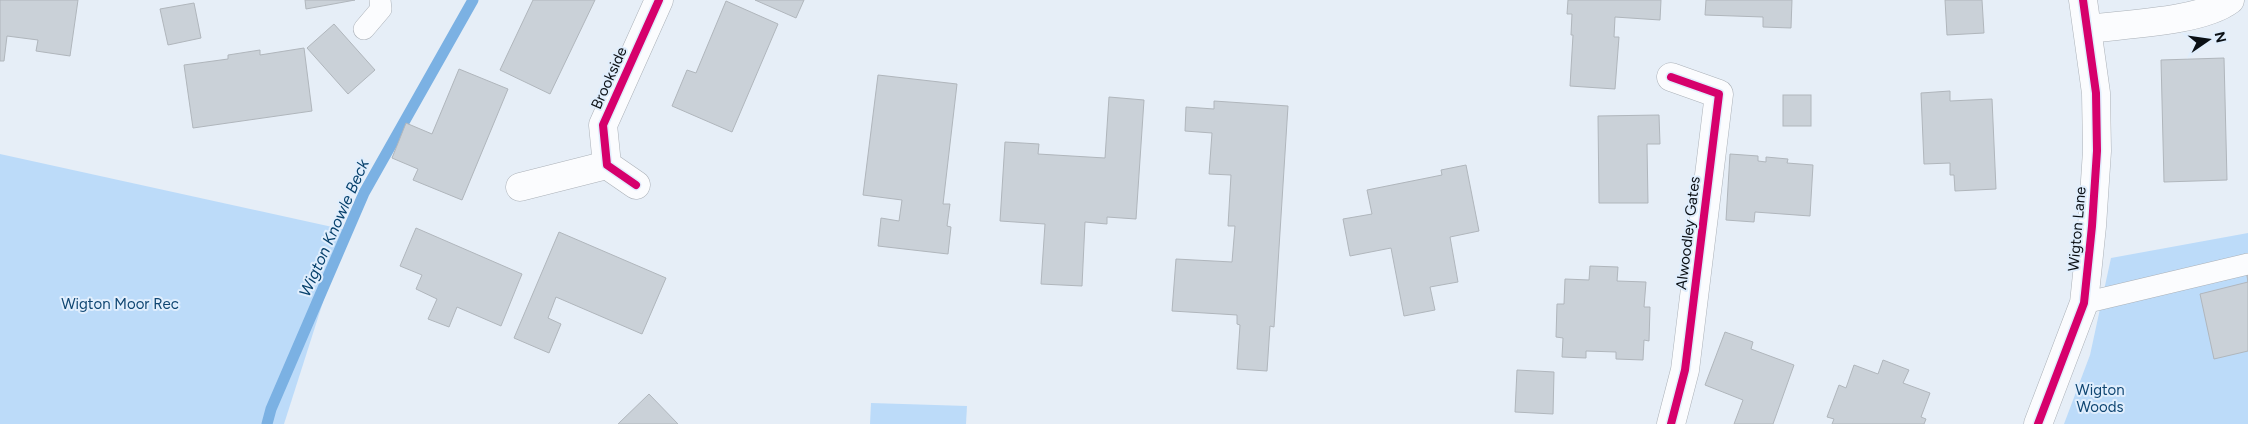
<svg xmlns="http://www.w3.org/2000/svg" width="2248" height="424" viewBox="0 0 2248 424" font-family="Figtree,sans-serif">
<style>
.green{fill:#bcdbf9}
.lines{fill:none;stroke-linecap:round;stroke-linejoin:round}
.stream{stroke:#7bb1e3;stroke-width:11}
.building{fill:#cad1d8;stroke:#b0b6bc}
.service-casing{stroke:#abb1b8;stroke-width:22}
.minor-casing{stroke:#abb1b8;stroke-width:29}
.service{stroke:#fbfcfe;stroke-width:21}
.minor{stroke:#fbfcfe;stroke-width:28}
.cycleway-casing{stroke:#e0eefd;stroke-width:11}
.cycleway{stroke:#d6006c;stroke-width:8}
.labels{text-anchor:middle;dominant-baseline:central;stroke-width:4;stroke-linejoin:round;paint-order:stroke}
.street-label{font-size:15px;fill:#0b1015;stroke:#e0eefd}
.park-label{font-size:15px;fill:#0f4672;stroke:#e0eefd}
.water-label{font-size:16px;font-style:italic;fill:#07416c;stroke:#e0eefd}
</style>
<rect width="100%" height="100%" fill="#e6eef7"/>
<g class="green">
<path d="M0,154L346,230L284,424H0Z"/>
<path d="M2248,233V424H2064L2090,355L2111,258Z"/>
<path d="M871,403L967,406L966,424H870Z"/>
</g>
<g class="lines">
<path class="stream" d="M267,424L271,409L364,193L473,0"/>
</g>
<g class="building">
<path d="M0,0H78L70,56L36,51L38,40L7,36L4,61H0Z"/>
<path d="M305,0H355L306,9Z"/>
<path d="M533,0H595L550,94L500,70Z"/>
<path d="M755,0H804L796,18Z"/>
<path d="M1568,0H1661L1660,20L1615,17L1614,37H1619L1615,89L1570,86L1573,35H1571L1572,14H1567Z"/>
<path d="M1706,0H1792L1791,28L1763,27V17L1705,15Z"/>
<path d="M1945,0H1982L1984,33L1947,35Z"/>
<path d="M726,1L778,24L732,132L672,106L687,70L696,73Z"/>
<path d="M194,3L201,38L168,45L160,9Z"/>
<path d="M334,24L375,70L348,94L307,48Z"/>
<path d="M304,48L312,111L193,128L184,65L228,59V55L260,50V55Z"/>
<path d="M2224,58L2227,180L2164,182L2161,60Z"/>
<path d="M459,69L508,89L462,200L413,180L418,169L392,158L406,123L432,134Z"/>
<path d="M878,75L957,84L943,204H950L947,226L951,227L948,254L878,246L881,218L899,221L902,200L863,195Z"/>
<path d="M1950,91V101L1992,99L1996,189L1955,191L1954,175H1950V163L1924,164L1921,93Z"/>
<rect x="1783" y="95" width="28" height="31"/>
<path d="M1109,97L1144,100L1136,219L1107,217V224L1085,222L1082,286L1041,284L1045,224L1000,221L1005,142L1039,144L1038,154L1105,158Z"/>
<path d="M1214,101L1288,106L1274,327L1270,326L1267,371L1237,369L1240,325L1237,324V315L1172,311L1176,259L1232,262L1235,226H1228L1231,175L1209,174L1212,133L1185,131L1186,107L1214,109Z"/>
<path d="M1659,115L1660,144H1647L1648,203H1599L1598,116Z"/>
<path d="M1730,154L1758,156V161L1766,162V157L1788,159L1787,163L1813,165L1810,216L1755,212L1754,222L1726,220Z"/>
<path d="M1466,165L1479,231L1450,237L1458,282L1430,287L1435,310L1404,316L1391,248L1350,256L1343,219L1372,214L1367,190L1442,175L1441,170Z"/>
<path d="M416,228L522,274L501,326L457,307L449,327L428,319L437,299L416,289L422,275L400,266Z"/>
<path d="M559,232L666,278L642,334L556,297L548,318L561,324L549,353L514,338Z"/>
<path d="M1590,266L1618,267L1617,281L1646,282L1644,307H1650L1649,341L1644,340L1643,360L1616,359V352L1586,351V358L1562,357L1563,338L1556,337L1557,304H1564L1565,279L1589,280Z"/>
<path d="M2246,270H2248V351L2214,359L2200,294L2248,282Z"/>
<path d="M1725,332L1753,342L1751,349L1794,365L1773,424H1734L1743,400L1705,385Z"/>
<path d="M1883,360L1909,370L1903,383L1930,393L1921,417L1926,419L1924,424H1832L1834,419L1827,417L1839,385L1846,388L1854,365L1878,374Z"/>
<path d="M1517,370L1554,372L1553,414L1515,412Z"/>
<path d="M649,394L678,424H618Z"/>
</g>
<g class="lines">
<g class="service-casing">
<g id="service">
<path d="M364,29L381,9L380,0"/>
<path d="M2084,303L2248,264"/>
</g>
</g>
<g class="minor-casing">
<g id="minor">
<path d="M2088,29C2125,24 2201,22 2230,0"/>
<path d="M636,185L607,165L603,125L659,0"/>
<path d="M520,187L607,165"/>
<path d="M1671,424L1685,370L1719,94L1671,77"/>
<path d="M2038,424L2084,303L2092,226L2097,151L2096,93L2083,0"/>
</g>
</g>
<use href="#service" class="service"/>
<use href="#minor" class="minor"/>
<g class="cycleway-casing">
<g id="cycleway">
<path d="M636,185L607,165L603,125L659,0"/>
<path d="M1671,424L1685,370L1719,94L1671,77"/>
<path d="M2038,424L2084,303L2092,226L2097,151L2096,93L2083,0"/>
</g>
</g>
<use href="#cycleway" class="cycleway"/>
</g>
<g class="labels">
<g class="street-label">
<text transform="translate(609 78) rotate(-66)">Brookside</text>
<text transform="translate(2077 229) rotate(-85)">Wigton Lane</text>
<text transform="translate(1688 233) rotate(-83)">Alwoodley Gates</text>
</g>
<g class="park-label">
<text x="120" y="304">Wigton Moor Rec</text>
<text x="2100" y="390">Wigton<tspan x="2100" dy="17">Woods</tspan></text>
</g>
<g class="water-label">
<text transform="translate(334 228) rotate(-66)">Wigton Knowle Beck</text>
</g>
</g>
<g transform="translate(2208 40) rotate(77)" stroke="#e0eefd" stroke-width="4" paint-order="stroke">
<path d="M0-4L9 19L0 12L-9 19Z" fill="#0b1015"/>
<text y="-8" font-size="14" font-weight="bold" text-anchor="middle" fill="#0b1015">N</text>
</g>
</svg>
